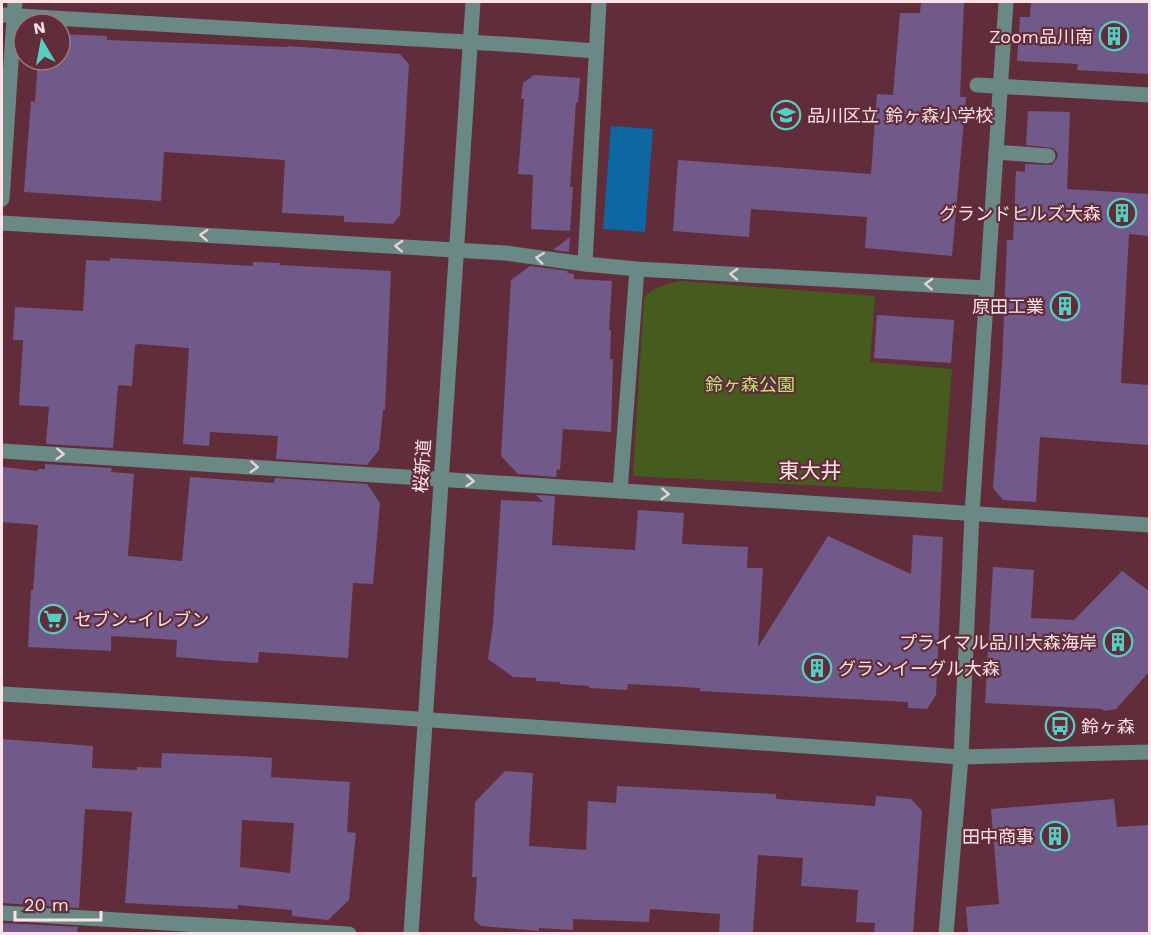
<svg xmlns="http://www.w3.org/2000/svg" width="1151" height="935" viewBox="0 0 1151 935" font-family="'Work Sans','Noto Sans JP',sans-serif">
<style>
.green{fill:#465c1e}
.water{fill:#0e66a3}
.building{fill:#715a89;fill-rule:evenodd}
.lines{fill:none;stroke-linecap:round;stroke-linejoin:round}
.minor{stroke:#6a8884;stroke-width:15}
.oneway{stroke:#e7d4d7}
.labels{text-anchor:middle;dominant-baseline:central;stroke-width:4.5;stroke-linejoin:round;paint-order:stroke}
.poi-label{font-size:18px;fill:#fde2e6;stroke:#622d3a;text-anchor:end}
.park-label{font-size:18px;fill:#bae570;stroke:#622d3a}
.street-label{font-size:18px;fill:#fde2e6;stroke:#622d3a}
.quarter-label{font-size:21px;fill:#fde2e6;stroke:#622d3a}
</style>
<rect width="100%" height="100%" fill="#622d3a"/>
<path class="green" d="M681,281L875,296L870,362L952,369L942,492L633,476L644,298C655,286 665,284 681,281Z"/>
<path class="water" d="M611,126L653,129L645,232L603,229Z"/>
<g class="building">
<path d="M921,2H964L960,97H966L952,256L865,248L867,217L751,209L749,237L673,231L678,160L871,174L877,94L893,95L900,13H920Z"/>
<path d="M1031,2H1149V74L1077,70L1078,64L1017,61L1020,17H1030Z"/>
<path d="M60,34L107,36V40L288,47V46L400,54L409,64L400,215L393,224L374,223L344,222V216L282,213L285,160L164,152L161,201L24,192L31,101L35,102L38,60H60Z"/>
<path d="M534,75L580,78L578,103H576L570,187H573L570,231L531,229L533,175L518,174L524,99H521L523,83Z"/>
<path d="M1028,111L1070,112L1067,189L1149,194V236L1129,234L1121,383L1149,385V445L1040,437L1036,502L1003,500L993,488L1002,366L1007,240H1013L1016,171L1025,172V164L1052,165L1058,157L1057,152L1053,148L1026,145Z"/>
<path d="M570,237L569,252L553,250Z"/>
<path d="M110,258L253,266V262L280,263L279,265L391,271L385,410H383L379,450L367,465L276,459L278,436L210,432L209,446L183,444L189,348L139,344L135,345L132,386L118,385L113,448L46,444L49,407L19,405L23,340H13L15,307L83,311L86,260L110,261Z"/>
<path d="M530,266L568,271L567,273L574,274V279L612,281L609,330H611L610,359H613L611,432L563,429L560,470L557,469L556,477L518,474L501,456L511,280Z"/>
<path d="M877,315L954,320L951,363L874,358Z"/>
<path d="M45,464L112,468L111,472L134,474L128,556L182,561L190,477L274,483L275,478L367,484L380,503L373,584L353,583L348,658L259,652L258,663L225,661L176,657L177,640L111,636V651L28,647L31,590H33L38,525L2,522L3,467L38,471V469H45Z"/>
<path d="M536,495L555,496L552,545L635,550L638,510L684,513L682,544L748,547L747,568H763L758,647L828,536L911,574L913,535L943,537L936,695L927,709L908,708V702L700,691V688L628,684L627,690L589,688V686L560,684V682L536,681V678L513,677L488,659L493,624L501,500L543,502Z"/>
<path d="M993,567L1034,570L1031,618L1074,620L1122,571L1149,591V672L1116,709L1104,711L1102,709L985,703Z"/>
<path d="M2,739L93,746L92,768L137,770V767L161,768L162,753L241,756L272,758L271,777L350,782L347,832L356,833L349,900L328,920L292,916V910L238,905V909L125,903L132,812L85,809L79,908L2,903ZM242,820L294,823L290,873L240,867Z"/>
<path d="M505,771L533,773L529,846L586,850L588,801L616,803L617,786L776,794V799L875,806L876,796L911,799L922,811L913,933H874L875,923L856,922L858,890L801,886L803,858L758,855L753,933H719L720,914L650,909L649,922L573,919V930L539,928V931L481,926L474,920L477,877H472L475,802Z"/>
<path d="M1114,799L1117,827L1149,825V933H968L966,907L999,904L991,809Z"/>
<path d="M2,923L78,927L77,933H2Z"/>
</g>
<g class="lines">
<g class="minor">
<path d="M2,15L518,45L595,51"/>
<path d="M977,85L1150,95"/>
<path d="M996,152L1048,156"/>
<path d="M2,199L15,2"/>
<path d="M2,223L505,253L585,264L637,269L987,288"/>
<path d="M585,264L599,2"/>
<path d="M2,451L1150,525"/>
<path d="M620,491L637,269"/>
<path d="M2,694L360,715L961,757L1150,752"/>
<path d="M2,913L349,934"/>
<path d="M411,934L473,2"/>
<path d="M946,934L961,757L972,514L1006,2"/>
</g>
</g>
<defs><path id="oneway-chevron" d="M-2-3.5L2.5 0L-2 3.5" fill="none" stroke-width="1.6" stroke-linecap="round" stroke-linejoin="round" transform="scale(1.5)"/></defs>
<g class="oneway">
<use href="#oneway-chevron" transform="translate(204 235) rotate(-177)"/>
<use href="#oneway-chevron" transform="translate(399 246) rotate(-177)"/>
<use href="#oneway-chevron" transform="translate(540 258) rotate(-172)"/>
<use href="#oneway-chevron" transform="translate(734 274) rotate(-177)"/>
<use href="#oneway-chevron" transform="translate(929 284) rotate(-177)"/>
<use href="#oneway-chevron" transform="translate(60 454) rotate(4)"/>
<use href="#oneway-chevron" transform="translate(254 467) rotate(4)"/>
<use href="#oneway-chevron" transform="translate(470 481) rotate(3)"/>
<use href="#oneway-chevron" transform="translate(665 494) rotate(4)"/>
</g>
<defs>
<g id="building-ring" transform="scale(1.5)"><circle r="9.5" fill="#622d3a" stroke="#57cec2" stroke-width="1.5"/><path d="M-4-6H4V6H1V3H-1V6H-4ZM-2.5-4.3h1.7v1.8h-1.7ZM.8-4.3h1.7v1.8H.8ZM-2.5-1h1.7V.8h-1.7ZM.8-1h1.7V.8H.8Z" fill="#57cec2"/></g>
<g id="school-ring" transform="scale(1.5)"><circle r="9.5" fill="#622d3a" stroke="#57cec2" stroke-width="1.5"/><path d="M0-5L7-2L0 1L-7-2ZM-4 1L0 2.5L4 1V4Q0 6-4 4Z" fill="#57cec2"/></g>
<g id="supermarket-ring" transform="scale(1.5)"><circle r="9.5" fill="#622d3a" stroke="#57cec2" stroke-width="1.5"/><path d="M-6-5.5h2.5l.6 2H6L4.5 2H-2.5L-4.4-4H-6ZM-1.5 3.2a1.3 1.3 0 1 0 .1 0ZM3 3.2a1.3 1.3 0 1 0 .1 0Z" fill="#57cec2"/></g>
<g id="bus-ring" transform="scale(1.5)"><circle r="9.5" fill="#622d3a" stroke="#57cec2" stroke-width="1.5"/><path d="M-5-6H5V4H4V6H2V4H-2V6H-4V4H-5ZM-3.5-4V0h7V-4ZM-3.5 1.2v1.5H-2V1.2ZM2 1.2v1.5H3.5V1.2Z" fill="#57cec2"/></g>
</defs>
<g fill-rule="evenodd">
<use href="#building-ring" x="1114" y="36"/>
<use href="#school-ring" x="786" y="115"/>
<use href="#building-ring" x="1122" y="213"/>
<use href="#building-ring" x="1065" y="306"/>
<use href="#supermarket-ring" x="53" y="619"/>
<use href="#building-ring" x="1118" y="642"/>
<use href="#building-ring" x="817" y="668"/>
<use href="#bus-ring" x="1060" y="726"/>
<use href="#building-ring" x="1055" y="836"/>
</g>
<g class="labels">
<g class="poi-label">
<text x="1093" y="36">Zoom品川南</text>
<text x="807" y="115" text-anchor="start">品川区立 鈴ヶ森小学校</text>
<text x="1101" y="213">グランドヒルズ大森</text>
<text x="1044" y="306">原田工業</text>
<text x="74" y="619" text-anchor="start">セブン-イレブン</text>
<text x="1097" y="642">プライマル品川大森海岸</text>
<text x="838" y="668" text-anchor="start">グランイーグル大森</text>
<text x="1081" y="726" text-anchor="start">鈴ヶ森</text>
<text x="1034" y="836">田中商事</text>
</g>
<g class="park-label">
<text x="750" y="384">鈴ヶ森公園</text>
</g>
<g class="street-label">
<text transform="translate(422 466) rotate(-86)">桜新道</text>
</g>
<g class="quarter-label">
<text x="810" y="470">東大井</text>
</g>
</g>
<rect width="1151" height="935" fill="none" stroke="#fde2e6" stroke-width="6"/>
<g transform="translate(42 42) rotate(350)"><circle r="28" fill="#622d3a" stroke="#a0757f" stroke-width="1.5"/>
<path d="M0-4.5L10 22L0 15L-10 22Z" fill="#57cec2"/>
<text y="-9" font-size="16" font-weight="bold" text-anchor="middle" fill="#fde2e6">N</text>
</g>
<path d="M15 911v9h86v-9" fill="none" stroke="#fde2e6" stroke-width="3"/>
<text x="24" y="911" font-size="18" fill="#fde2e6" stroke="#622d3a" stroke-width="4.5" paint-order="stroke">20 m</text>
</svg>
